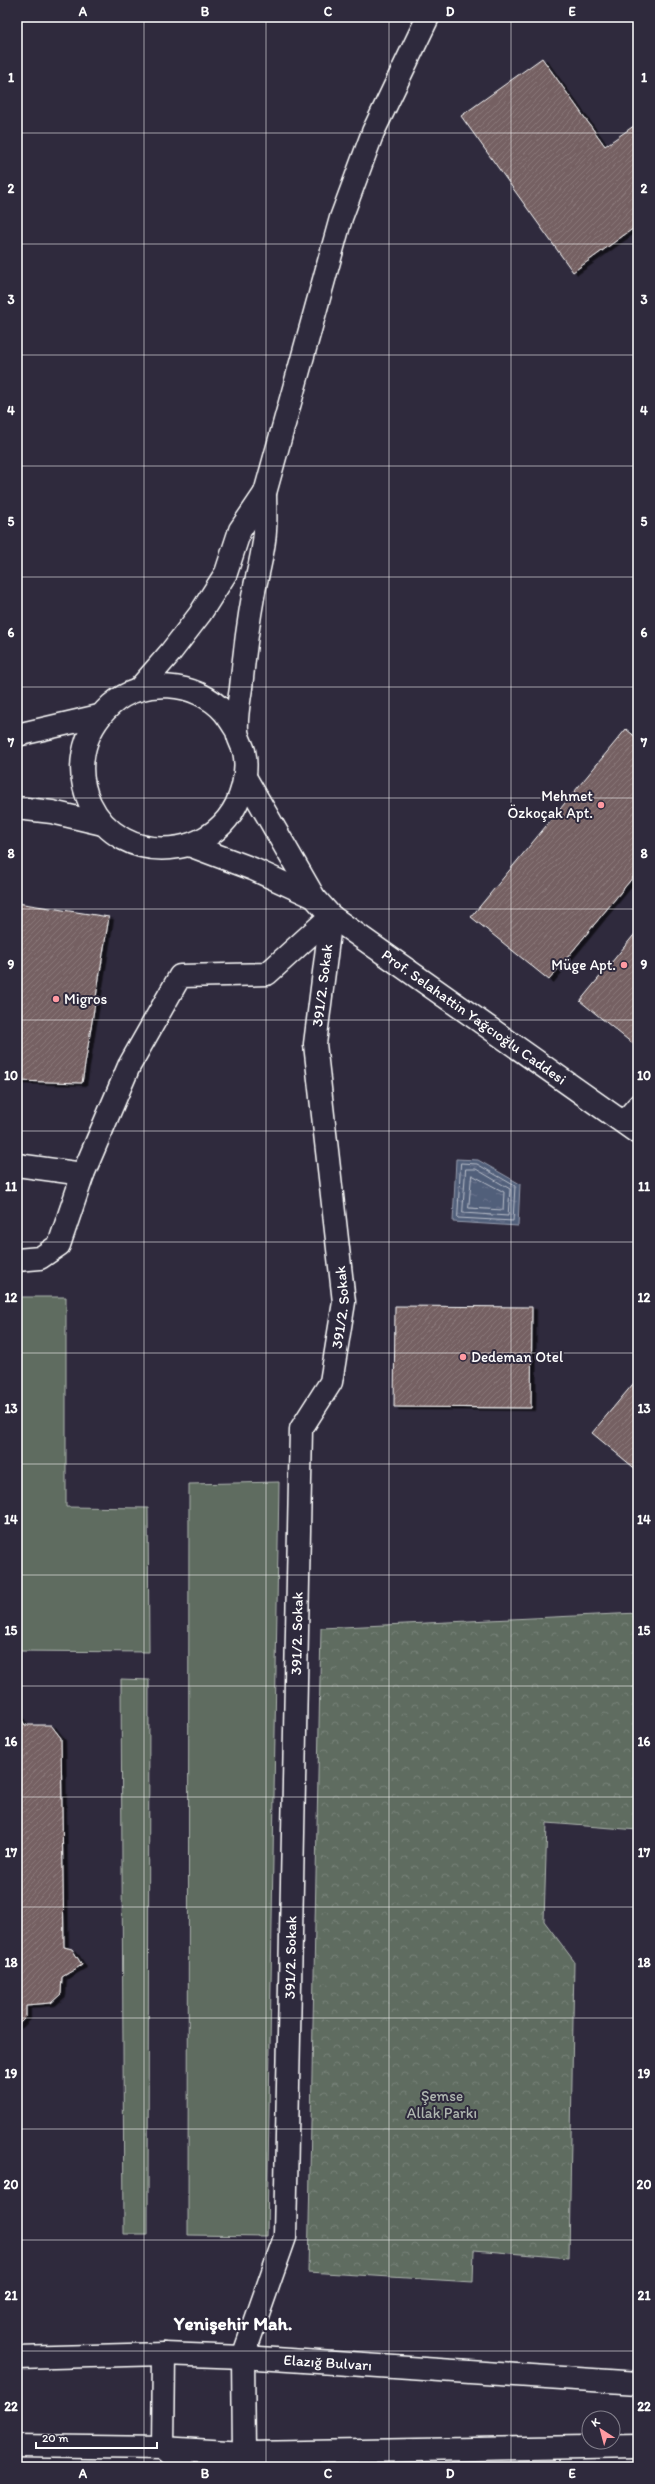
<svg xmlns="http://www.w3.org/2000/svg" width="655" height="2484" viewBox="0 0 655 2484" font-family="Itim,sans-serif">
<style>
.green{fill:#5f6c61;stroke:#afb6b0}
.forest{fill:url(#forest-crowns);stroke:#afb6b0}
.water{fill:url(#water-ripples);stroke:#979eaf}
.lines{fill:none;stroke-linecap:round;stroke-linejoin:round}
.shore{stroke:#b9bfca;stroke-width:1}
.building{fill:url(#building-hatch);stroke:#fff;filter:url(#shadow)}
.minor-casing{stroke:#fff;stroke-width:25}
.major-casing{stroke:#fff;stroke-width:25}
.minor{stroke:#2f2a3d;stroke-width:22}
.major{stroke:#2f2a3d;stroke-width:22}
.grid{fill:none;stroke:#fff;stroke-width:1;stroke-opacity:0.55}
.poi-dot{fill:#ff9aa2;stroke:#2f2a3d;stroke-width:1.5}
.labels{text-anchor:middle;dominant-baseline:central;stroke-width:4;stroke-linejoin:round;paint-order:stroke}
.poi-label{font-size:15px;fill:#fff;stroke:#2f2a3d;text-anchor:end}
.street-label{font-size:15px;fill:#fff;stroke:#2f2a3d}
.park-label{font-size:15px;fill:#afb6b0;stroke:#2f2a3d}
.district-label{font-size:19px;font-weight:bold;fill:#fff;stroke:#2f2a3d}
.neatline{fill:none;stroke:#fff;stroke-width:1.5}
.grid-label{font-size:13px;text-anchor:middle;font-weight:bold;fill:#fff}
</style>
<defs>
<pattern id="forest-crowns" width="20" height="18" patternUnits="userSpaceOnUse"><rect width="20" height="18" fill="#5f6c61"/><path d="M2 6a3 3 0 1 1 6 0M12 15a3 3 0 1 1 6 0" fill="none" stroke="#778279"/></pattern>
<pattern id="water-ripples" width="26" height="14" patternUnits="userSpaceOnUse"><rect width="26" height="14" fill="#515e7a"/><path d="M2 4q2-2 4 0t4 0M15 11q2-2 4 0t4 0" fill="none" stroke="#6b768e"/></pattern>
<pattern id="building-hatch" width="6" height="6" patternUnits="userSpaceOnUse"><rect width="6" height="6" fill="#756162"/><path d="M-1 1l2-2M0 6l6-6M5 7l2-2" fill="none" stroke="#8a797a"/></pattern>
<filter id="shadow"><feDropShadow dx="4.5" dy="2.5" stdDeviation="0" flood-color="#0009"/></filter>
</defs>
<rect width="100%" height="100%" fill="#2f2a3d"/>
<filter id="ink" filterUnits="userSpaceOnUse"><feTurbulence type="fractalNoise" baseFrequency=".025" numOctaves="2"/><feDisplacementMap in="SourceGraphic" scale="8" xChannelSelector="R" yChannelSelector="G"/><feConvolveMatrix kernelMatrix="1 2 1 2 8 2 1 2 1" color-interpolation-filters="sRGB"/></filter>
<g filter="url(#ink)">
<g class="green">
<path d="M17,1297H66V1507L148,1508L149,1652L17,1651Z"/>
<path d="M279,1482L267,2236L188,2235L189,1484Z"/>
<path d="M121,1679L149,1680L148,2234H124Z"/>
</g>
<path class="forest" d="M638,1613V1830L547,1823L544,1921L574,1961L569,2258L474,2250L473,2282L308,2272L321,1628Z"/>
<path class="water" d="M456,1159L478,1160L520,1184L518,1226L453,1222Z"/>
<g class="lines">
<g class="shore">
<path d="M461,1163L477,1164L515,1186L513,1221L458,1218Z"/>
<path d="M466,1169H476L510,1189L508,1216L463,1213Z"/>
<path d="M472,1175L504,1192L503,1210L469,1208Z"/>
</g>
</g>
<g class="building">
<path d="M542,58L605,146L638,123V225L573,272L461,116Z"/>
<path d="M626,729L638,739V871L549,980L471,917Z"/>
<path d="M17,903L109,917L82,1083L17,1081Z"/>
<path d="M638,930V1048L580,1001Z"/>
<path d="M395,1306L532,1307L531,1408L394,1407Z"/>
<path d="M638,1378V1471L592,1433Z"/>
<path d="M17,1713L25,1725H51L61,1738L64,1947L72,1949L82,1965L62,1977L61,1994L51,2003L26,2005V2017L17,2026Z"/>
</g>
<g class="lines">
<g class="minor-casing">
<g id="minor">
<path d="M138,690L170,653L200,614L226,573L240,530L265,493"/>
<path d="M237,731C233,725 229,718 224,712C197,681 142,677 111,705C49,762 94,862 179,847C197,844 215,834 227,819C241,802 249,773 244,751C242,744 237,737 237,730C236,716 239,702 241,688C244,656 248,623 254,591C258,571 264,551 265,531C266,519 265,506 265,493L341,218L373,132L428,17"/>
<path d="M17,735L99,716"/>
<path id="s1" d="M245,777L314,897L331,916L638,1133"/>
<path d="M17,808L52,812L103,824"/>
<path d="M189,845L253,869L314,897"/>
<path d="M624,1122L638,1106"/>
<path d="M17,1165L83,1174"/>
<path d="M17,1260L40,1258L59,1245L83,1174L129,1066L180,976L267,974L331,916"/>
<path d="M164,2354L163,2448L184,2467"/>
<path id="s2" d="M234,2467L244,2453L243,2357L285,2237L301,1429L331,1382L344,1302L315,1044L331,916"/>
</g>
</g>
<g class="major-casing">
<g id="major">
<path id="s3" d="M17,2358L164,2354L243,2357L638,2383"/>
<path d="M17,2446L163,2448L244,2453L638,2446"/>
</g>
</g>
<use href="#minor" class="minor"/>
<use href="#major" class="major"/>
</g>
</g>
<path class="grid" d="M144,17V2467M266,17V2467M389,17V2467M511,17V2467M17,133H638M17,244H638M17,355H638M17,466H638M17,577H638M17,687H638M17,798H638M17,909H638M17,1020H638M17,1131H638M17,1242H638M17,1353H638M17,1464H638M17,1575H638M17,1686H638M17,1797H638M17,1907H638M17,2018H638M17,2129H638M17,2240H638M17,2351H638"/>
<g class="poi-dot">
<circle cx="601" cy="805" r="4"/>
<circle cx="624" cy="965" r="4"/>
<circle cx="56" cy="999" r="4"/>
<circle cx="463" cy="1357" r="4"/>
</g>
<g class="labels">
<g class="poi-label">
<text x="593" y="796">Mehmet<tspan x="593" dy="17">Özkoçak Apt.</tspan></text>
<text x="616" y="965">Müge Apt.</text>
<text x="64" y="999" text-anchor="start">Migros</text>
<text x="471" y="1357" text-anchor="start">Dedeman Otel</text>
</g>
<g class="street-label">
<text stroke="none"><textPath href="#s2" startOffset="1504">391/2. Sokak</textPath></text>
<text stroke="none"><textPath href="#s1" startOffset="339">Prof. Selahattin Yağcıoğlu Caddesi</textPath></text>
<text stroke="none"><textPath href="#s2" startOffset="1180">391/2. Sokak</textPath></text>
<text stroke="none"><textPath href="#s2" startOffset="844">391/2. Sokak</textPath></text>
<text stroke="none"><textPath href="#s2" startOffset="520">391/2. Sokak</textPath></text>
<text stroke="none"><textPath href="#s3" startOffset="311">Elazığ Bulvarı</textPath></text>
</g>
<g class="park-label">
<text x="442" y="2096">Şemse<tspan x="442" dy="17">Allak Parkı</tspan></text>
</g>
<g class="district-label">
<text x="233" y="2323">Yenişehir Mah.</text>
</g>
</g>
<rect width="655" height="2484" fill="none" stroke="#2f2a3d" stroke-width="44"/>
<g transform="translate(601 2430) rotate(324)"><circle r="19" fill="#2f2a3d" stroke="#827f8b"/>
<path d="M0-3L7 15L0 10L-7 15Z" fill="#ff9aa2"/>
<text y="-6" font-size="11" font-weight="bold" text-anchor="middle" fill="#ffffff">K</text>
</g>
<path d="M36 2442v6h121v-6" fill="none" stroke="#ffffff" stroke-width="2"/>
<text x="42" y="2442" font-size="12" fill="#ffffff" stroke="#2f2a3d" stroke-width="3" paint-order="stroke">20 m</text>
<rect x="22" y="22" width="611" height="2440" class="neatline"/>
<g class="grid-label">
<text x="83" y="16">A</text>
<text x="205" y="16">B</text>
<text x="328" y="16">C</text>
<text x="450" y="16">D</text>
<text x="572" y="16">E</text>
<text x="11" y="82">1</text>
<text x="644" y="82">1</text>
<text x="11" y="193">2</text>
<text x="644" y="193">2</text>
<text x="11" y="304">3</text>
<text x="644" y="304">3</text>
<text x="11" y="415">4</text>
<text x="644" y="415">4</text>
<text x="11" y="526">5</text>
<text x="644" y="526">5</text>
<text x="11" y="637">6</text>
<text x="644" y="637">6</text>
<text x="11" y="747">7</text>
<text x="644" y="747">7</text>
<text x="11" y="858">8</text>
<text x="644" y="858">8</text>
<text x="11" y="969">9</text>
<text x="644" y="969">9</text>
<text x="11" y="1080">10</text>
<text x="644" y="1080">10</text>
<text x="11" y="1191">11</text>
<text x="644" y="1191">11</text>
<text x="11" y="1302">12</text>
<text x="644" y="1302">12</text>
<text x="11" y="1413">13</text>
<text x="644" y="1413">13</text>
<text x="11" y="1524">14</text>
<text x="644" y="1524">14</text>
<text x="11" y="1635">15</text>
<text x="644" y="1635">15</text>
<text x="11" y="1746">16</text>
<text x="644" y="1746">16</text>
<text x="11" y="1857">17</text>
<text x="644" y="1857">17</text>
<text x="11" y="1967">18</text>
<text x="644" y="1967">18</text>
<text x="11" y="2078">19</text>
<text x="644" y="2078">19</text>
<text x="11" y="2189">20</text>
<text x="644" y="2189">20</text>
<text x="11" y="2300">21</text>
<text x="644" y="2300">21</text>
<text x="11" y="2411">22</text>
<text x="644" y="2411">22</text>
<text x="83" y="2478">A</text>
<text x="205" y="2478">B</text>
<text x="328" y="2478">C</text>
<text x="450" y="2478">D</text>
<text x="572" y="2478">E</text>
</g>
</svg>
